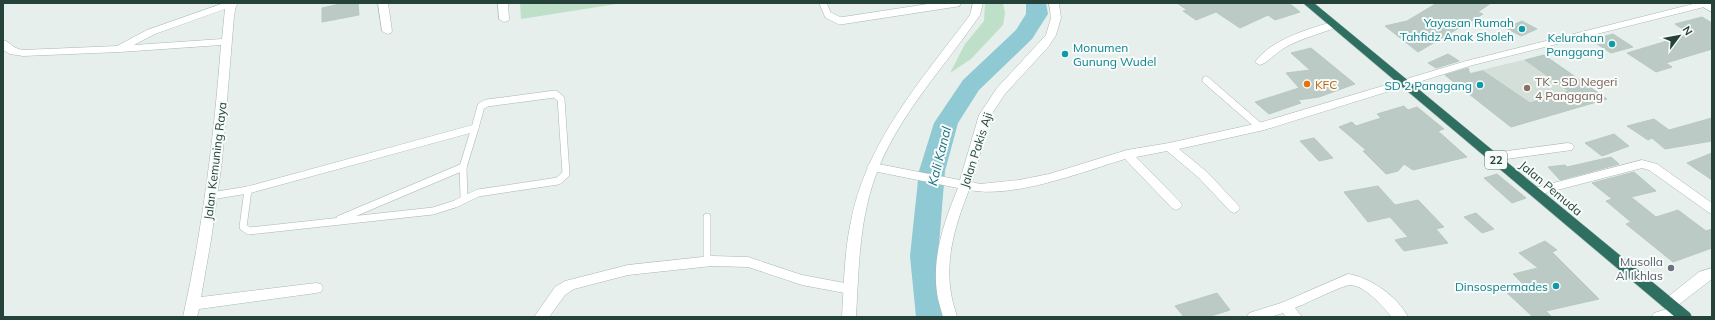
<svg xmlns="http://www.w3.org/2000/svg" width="1715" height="320" viewBox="0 0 1715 320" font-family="Mulish,sans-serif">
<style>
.built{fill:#d4dfda}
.green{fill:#bfe0c8}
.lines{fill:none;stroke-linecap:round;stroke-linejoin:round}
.river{fill:#8ec9d4;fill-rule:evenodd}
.building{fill:#bbcac4;stroke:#b8c9c2}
.lane-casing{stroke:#a8b8b2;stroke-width:8}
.street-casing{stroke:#a8b8b2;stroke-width:1}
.secondary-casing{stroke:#a4bbb3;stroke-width:1}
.highway-casing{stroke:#c2cac8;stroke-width:1}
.lane{stroke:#fff;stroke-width:7}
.street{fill:#fff;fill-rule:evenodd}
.secondary{fill:#fff;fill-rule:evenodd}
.highway{fill:#2f6f62;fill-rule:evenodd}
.culture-dot{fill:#0f9aa8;stroke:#f7fbf9;stroke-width:1.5}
.food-dot{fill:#e8710a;stroke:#f7fbf9;stroke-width:1.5}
.education-dot{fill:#8d6e63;stroke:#f7fbf9;stroke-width:1.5}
.worship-dot{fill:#6b7280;stroke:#f7fbf9;stroke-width:1.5}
.labels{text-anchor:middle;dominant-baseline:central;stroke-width:4;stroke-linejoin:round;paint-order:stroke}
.shield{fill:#f7fbf9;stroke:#637a73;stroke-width:1}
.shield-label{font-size:11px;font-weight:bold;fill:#24423a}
.culture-label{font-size:12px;fill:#0d838f;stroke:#f7fbf9;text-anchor:end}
.education-label{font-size:12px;fill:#785e54;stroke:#f7fbf9;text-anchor:start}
.food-label{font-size:12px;fill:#c56008;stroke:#f7fbf9;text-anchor:start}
.street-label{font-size:12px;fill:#24423a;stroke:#f7fbf9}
.worship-label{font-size:12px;fill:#5b616d;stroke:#f7fbf9;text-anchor:end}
.water-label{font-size:13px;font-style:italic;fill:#1c6f80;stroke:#f7fbf9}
</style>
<rect width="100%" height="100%" fill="#e6efeb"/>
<path class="built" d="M1544,55L1607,99L1511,127L1448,78Z"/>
<g class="green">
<path d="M520,3H623L521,19Z"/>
<path d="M985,3H1003L1005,13L1003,25L971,59L950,73L965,44L984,21Z"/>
</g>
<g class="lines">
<path class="river" d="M1026,3H1046L1048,14L1032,39L979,90L958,123L945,171L938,256L946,317H916L910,256L919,171L934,123L963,80L1016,30L1026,14Z"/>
</g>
<g class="building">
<path d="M344,3H358L359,15L322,22V8Z"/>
<path d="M1177,3H1289L1300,12L1275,20L1268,15L1240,28L1216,12L1196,20L1183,11L1187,10Z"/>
<path d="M1437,3H1491L1478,12L1483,14L1418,52L1385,26L1407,21Z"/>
<path d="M1702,17L1712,23V49L1666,63L1672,67L1656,72L1627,53L1690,34L1675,24Z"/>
<path d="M1522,21L1537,29L1521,36L1506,28Z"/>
<path d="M1613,34L1633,47L1611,53L1591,40Z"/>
<path d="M1311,48L1355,84L1319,97L1298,100L1301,103L1269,114L1255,102L1299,88L1286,73L1310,70L1291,53Z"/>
<path d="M1448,54L1459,61L1436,68L1428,63Z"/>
<path d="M1544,55L1607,99L1511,127L1445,75L1468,68L1470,74L1483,71L1530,103L1569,91L1525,60Z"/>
<path d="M1404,106L1408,110L1417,107L1444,129L1438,131L1467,157L1413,170L1404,164L1398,171L1386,174L1363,151L1366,150L1339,127L1352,122L1356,126L1381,118L1377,114Z"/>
<path d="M1712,118V141L1665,149L1652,138L1648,140L1627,126L1654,119L1669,130Z"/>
<path d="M1614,134L1629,146L1602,156L1585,143Z"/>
<path d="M1314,138L1333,158L1319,161L1300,141Z"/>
<path d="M1712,153V180L1687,163Z"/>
<path d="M1611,157L1619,164L1560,180L1548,167L1565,165L1567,167Z"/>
<path d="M1634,172L1656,191L1631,197L1656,217L1678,210L1706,231L1712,229V248L1673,262L1626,224L1631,222L1606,201L1612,199L1592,183Z"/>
<path d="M1497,174L1526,198L1512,203L1484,178Z"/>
<path d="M1378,186L1395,205L1418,200L1444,227L1436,229L1448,243L1404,251L1395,240L1408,237L1390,217L1368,222L1344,192Z"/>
<path d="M1476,213L1494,229L1482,233L1464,217Z"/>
<path d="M1545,241L1557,250L1552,252L1599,299L1546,311L1552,317H1533L1505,291L1523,284L1513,274L1538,268L1519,253Z"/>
<path d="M1217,293L1230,310L1208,317H1184L1175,306Z"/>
</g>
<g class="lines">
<g class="lane-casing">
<g id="lane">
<path d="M823,3L828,15L840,21L957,3"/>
<path d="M1206,80L1260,127"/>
<path d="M555,94L561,99L566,174L558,181L478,193L455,204L433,211L249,231L243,227L248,190L475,128L481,106L487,103Z"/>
<path d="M211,196L248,190"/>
<path d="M464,198L463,167L475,128"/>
<path d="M707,217V261"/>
<path d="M340,219L463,167"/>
</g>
</g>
<g class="street-casing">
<g id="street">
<path d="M224,3H239L236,6L234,16L222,161L211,240L201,297L316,283L321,284L323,288L321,292L316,293L199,309L197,317H183C203,227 214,137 221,45L120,52L23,56L10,54L3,50V40C11,42 11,48 23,50L117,46L147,30ZM225,9L222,39L134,45L155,34Z"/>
<path d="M378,3H388L392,31L391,33L387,34L382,31Z"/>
<path d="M498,3H508L509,19L508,21L504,22L499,19Z"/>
<path d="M1049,3H1059L1061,18L1056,35L1049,46L1005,94L991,115L972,182L980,184L1019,180L1049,174L1127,150L1169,143L1259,123L1466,61L1697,3H1712V5L1473,65L1264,130L1179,149L1207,172L1238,205L1240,208L1238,211L1234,213L1230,211L1199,178L1167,151L1136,157L1180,202L1182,205L1180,208L1176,210L1172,208L1125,159C1082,172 1013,199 969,190C956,223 945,257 951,293C952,301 955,309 957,317H943C941,309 938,301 937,293C932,256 944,222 958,188L873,171L869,170L867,167L869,164L873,163L960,180L979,115L997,88L1046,35L1051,18Z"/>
<path d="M1333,22L1338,25L1337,27C1320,34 1302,38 1286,47C1278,51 1266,64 1260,65L1255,62C1269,41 1309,28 1333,22Z"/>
<path d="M1568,143L1572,144L1574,147L1572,150L1492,161L1488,160L1486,157L1488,154L1492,153Z"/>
<path d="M1642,160L1657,164L1712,203V214L1708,212L1649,170L1642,168L1534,196L1530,195L1528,192L1530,189L1534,188Z"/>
<path d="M712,256L748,257L802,275L850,284L855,285L857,289L855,293L850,294L802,285L748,267L712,266L628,275L574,289L565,295L549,317H534L555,287L565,281L628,265Z"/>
<path d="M1712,268V279L1677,306L1683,307L1685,311L1683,315L1677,317H1652L1654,313L1667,309L1664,308L1662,304L1664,300L1699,272Z"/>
<path d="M1348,274C1370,277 1398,297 1408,317H1392C1383,307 1365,285 1350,285C1343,285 1305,304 1295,308L1302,317H1286L1283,313L1271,317H1247L1249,313L1281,303Z"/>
</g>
</g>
<g class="secondary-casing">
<g id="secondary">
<path d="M973,3H983L980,15C946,65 902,111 879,167C859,215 859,266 856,317H842C844,287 844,256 850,226C864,144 922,79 970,15Z"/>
<path d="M1696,3H1708L1712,5V12Z"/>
</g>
</g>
<g class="highway-casing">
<path id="highway" d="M1303,3H1314L1690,313L1692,317H1675Z"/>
</g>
<use href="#lane" class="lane"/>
<use href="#street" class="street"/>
<use href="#secondary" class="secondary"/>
<use href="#highway" class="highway"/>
</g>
<g class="culture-dot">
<circle cx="1522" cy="29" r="4"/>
<circle cx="1612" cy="44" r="4"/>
<circle cx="1065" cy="54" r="4"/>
<circle cx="1480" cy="85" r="4"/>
<circle cx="1556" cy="286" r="4"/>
</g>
<circle class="food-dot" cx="1307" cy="84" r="4"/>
<circle class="education-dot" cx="1527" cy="88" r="4"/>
<circle class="worship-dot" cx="1671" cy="268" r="4"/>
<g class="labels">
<rect class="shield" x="1485" y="151" width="22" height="18" rx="3"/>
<g class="shield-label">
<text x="1496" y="160">22</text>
</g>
<g class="culture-label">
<text x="1514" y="22">Yayasan Rumah<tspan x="1514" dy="14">Tahfidz Anak Sholeh</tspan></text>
<text x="1604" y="37">Kelurahan<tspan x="1604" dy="14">Panggang</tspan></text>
<text x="1073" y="47" text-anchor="start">Monumen<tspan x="1073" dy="14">Gunung Wudel</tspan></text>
<text x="1472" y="85">SD 2 Panggang</text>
<text x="1548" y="286">Dinsospermades</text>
</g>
<g class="education-label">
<text x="1535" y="81">TK - SD Negeri<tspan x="1535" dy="14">4 Panggang</tspan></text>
</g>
<g class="food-label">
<text x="1315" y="84">KFC</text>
</g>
<g class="street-label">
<text transform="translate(976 150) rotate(-72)">Jalan Pakis Aji</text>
<text transform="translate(215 161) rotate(-83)">Jalan Kemuning Raya</text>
<text transform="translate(1551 188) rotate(40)">Jalan Pemuda</text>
</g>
<g class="worship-label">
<text x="1663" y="261">Musolla<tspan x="1663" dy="14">Al Ikhlas</tspan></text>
</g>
<g class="water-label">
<text transform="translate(939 156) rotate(-76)">Kali Kanal</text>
</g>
</g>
<rect width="1715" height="320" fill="none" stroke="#24423a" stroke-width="8"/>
<g transform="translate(1679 36) rotate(58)" stroke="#f7fbf9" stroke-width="3" paint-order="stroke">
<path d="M0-3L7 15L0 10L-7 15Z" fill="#24423a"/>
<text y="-6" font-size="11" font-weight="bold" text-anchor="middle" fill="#24423a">N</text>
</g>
</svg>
